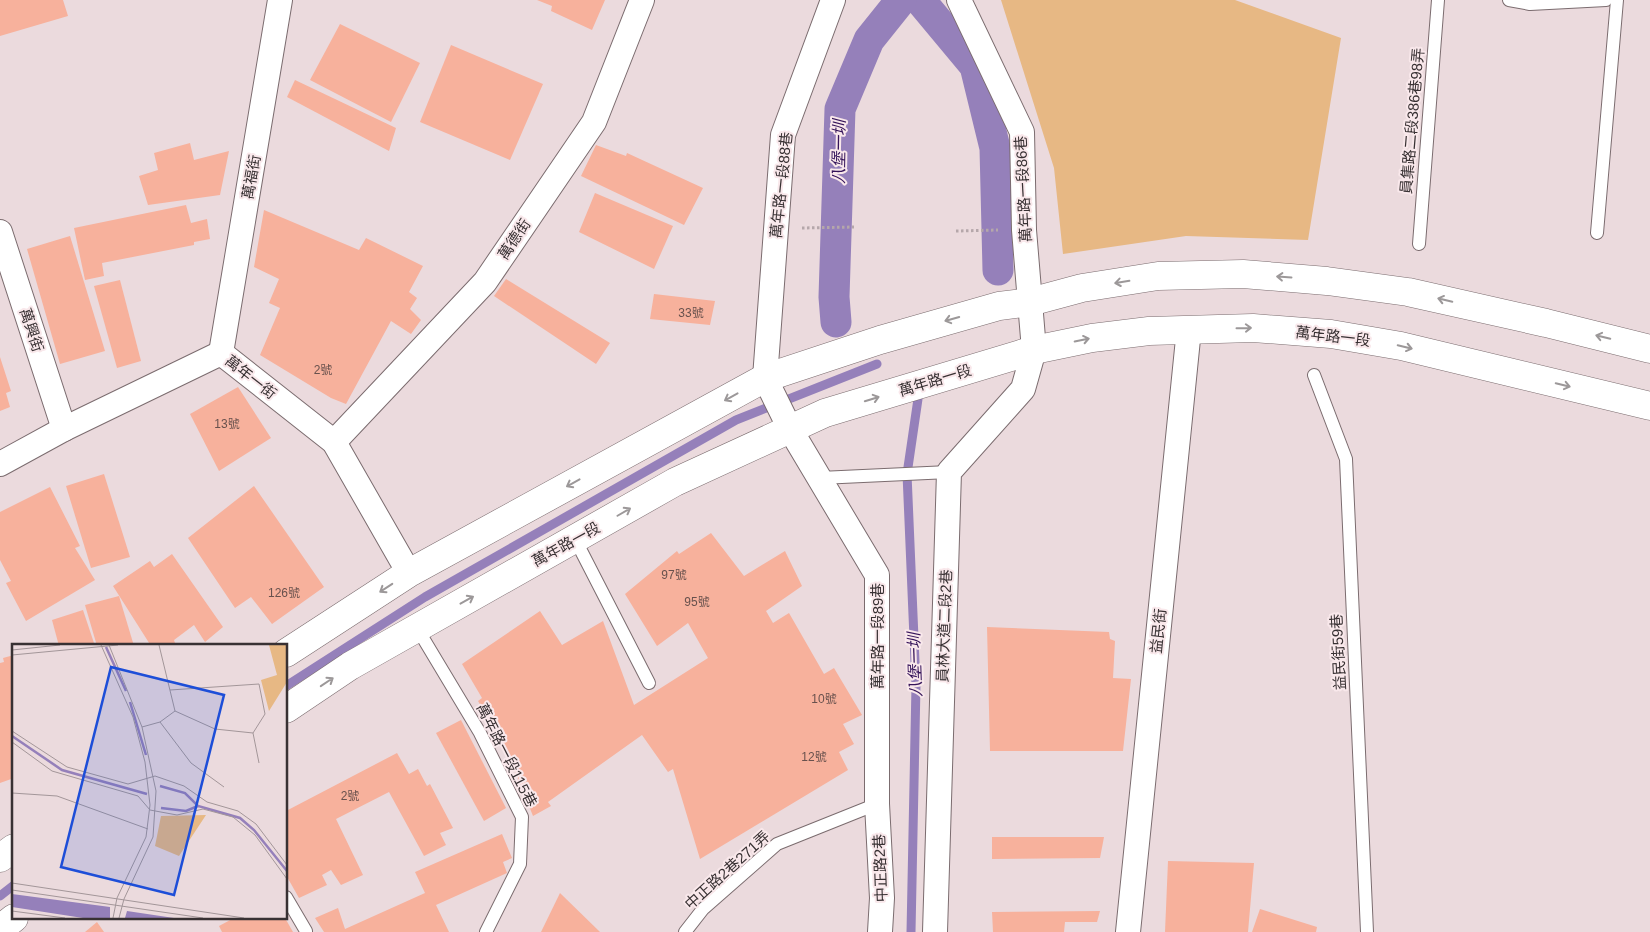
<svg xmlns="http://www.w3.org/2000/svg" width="1650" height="932" viewBox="0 0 1650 932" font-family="Helvetica,'Noto Sans TC',sans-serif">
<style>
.green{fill:#e7b884}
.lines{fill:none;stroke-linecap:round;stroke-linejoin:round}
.stream{stroke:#9580ba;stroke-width:9}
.canal{stroke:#9580ba;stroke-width:31}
.building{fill:#f7b19c}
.lane-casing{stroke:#7b6c6f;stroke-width:14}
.street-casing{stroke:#7b6c6f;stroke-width:26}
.secondary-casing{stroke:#7b6c6f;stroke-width:29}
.path{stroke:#b5a7aa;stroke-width:3;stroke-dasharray:2.5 2.5;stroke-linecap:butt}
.lane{stroke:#fff;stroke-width:12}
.street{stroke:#fff;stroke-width:24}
.secondary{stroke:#fff;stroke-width:28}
.oneway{stroke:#9c9899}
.labels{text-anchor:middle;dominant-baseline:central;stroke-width:4;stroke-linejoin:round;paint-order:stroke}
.number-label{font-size:12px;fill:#68514d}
.street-label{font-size:15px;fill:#383133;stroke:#f9e8eb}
.water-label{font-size:16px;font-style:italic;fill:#35145a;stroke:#f9e8eb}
.inset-river{fill:none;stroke:#9580ba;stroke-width:2.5}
.inset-road{fill:none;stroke:#a39699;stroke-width:1}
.view{fill:#1d4ed8;fill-opacity:0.15;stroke:#1d4ed8;stroke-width:2.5}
.inset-edge{fill:none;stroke:#383133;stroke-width:2.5}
</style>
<rect width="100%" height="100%" fill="#ebdadd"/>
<path class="green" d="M1001,0H1235L1341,38L1308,240L1186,236L1063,254L1054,168Z"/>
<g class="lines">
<g class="stream">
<path d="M286,686L425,597L736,420L877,364"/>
<path d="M0,896L14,885"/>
<path d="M911,932L916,685L907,474L918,399"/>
</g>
<g class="canal">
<path d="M920,0L975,66L995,148L998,270"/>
<path d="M836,322L834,297L840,109L869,40L901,0"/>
</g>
</g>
<g class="building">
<path d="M0,0H63L68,16L0,36Z"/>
<path d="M537,0H605L592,30L551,11L552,6Z"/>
<path d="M340,24L420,63L391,122L310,80Z"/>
<path d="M451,45L543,84L510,160L420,122Z"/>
<path d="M295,80L396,128L389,151L287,97Z"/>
<path d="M190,143L194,160L229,151L220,195L148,205L139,176L158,170L154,153Z"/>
<path d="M596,145L626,156L627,153L703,188L684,225L581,176Z"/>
<path d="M595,193L673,226L654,269L579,232Z"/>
<path d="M186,205L191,223L207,219L210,239L194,242V245L102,263L104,276L85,280L74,228Z"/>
<path d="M264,210L359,250L366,238L423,266L409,292L417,298L410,309L421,320L411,334L391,321L346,404L331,398L260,355L280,308L269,303L279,279L254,267Z"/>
<path d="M70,236L105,351L60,364L27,249Z"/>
<path d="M506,279L610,343L596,364L494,296Z"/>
<path d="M120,280L141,361L117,368L94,286Z"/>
<path d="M654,294L715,301L710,325L650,319Z"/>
<path d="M0,357L11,391L6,393L10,407L0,411Z"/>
<path d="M238,387L271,438L219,471L190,414Z"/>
<path d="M104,474L130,557L91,568L66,486Z"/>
<path d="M254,486L324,587L272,624L251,597L235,608L188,538Z"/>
<path d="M50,487L80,546L75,548L95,580L26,621L6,583L11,581L0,560V512Z"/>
<path d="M711,533L744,576L785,551L802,586L766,611L773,623L789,613L824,674L834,668L862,715L843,724L854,744L839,752L848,770L700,859L673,769L668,772L642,735L548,802L551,806L533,816L506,748L478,701L482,698L462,664L540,611L562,645L603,621L634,705L708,658L688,623L657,646L625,594L677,551L679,554Z"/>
<path d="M172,554L223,627L205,642L194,625L174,640L176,646H151L113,586L150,561L154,567Z"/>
<path d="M119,596L134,646H97L85,605Z"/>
<path d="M83,610L95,646H59L52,620Z"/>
<path d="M987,627L1109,632L1110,639L1115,641L1113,678L1131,679L1123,751H990Z"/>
<path d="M14,655V778L0,783V663L4,662L3,658Z"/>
<path d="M461,720L506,808L484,821L436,733Z"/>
<path d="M397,753L409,774L418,769L427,786L430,784L453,828L440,833L446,845L424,856L389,792L336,819L363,875L341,885L331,870L322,875L327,885L299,898L286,875V811Z"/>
<path d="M502,834L512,858L503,862L507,873L436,905L449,932H324L315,918L338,908L345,929L425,893L415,872Z"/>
<path d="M992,837H1104L1100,858L992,859Z"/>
<path d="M1168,861L1254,863L1248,932H1165Z"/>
<path d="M560,893L600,932H541Z"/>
<path d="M1260,909L1317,927L1316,932H1252Z"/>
<path d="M1100,911L1097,922H1065L1064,932H993L992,912Z"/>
<path d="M234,918H285L293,932H222L219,926Z"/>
<path d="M97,922L104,932H85Z"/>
</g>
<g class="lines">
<g class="lane-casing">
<g id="lane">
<path d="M1509,0L1530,4L1606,0"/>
<path d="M1597,233L1617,0"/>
<path d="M1419,244L1438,0"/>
<path d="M1314,375L1346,459L1367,932"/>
<path d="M820,478L949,472"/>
<path d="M575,539L649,683"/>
<path d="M417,628L480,733L522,817L520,864L486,932"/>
<path d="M286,897L306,931"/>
<path d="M685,932L703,909L777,844L877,804"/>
</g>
</g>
<g class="street-casing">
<g id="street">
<path d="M833,0L783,135L765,378L790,429L877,575V804L882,898L880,932"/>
<path d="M0,232L64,429"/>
<path d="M221,353L280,0"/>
<path d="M334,442L485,282L594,122L642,0"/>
<path d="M0,464L64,429L221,353L334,442L409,573"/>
<path d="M935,932L949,472L1023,389L1034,350L1024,230L1022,132L959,0"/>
<path d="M1128,932L1189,329"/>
</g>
</g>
<g class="secondary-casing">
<g id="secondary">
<path d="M286,653L409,573L765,378L880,340L999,306L1030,302L1082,288L1158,276L1243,274L1327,281L1408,292L1546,323L1650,349"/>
<path d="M286,709L350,666L675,482L825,413L1034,350L1092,338L1149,331L1253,328L1331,334L1401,346L1650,406"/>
<path d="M0,858L14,848"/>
<path d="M0,929L14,918"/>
</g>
</g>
<g class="path">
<path d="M802,228L854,227"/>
<path d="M956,231L998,230"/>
</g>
<use href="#lane" class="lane"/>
<use href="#street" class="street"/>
<use href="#secondary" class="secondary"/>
</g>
<defs><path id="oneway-shaft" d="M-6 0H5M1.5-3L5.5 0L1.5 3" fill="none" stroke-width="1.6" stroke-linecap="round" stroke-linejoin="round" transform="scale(1.25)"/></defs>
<g class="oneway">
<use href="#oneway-shaft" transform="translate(1284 277) rotate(-176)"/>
<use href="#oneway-shaft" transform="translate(1122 282) rotate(171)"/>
<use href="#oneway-shaft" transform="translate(1445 300) rotate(-167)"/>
<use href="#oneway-shaft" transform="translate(952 319) rotate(164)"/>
<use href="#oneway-shaft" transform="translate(1244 328) rotate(-1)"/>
<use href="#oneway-shaft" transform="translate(1603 337) rotate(-166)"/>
<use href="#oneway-shaft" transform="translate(1082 340) rotate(-12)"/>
<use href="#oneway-shaft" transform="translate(1405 347) rotate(13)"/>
<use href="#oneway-shaft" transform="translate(1563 385) rotate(14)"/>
<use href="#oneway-shaft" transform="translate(731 397) rotate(151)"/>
<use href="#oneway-shaft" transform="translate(872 399) rotate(-17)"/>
<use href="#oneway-shaft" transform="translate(573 483) rotate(151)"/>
<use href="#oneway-shaft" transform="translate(624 512) rotate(-30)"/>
<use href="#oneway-shaft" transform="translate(386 588) rotate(147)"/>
<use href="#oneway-shaft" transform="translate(467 600) rotate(-29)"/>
<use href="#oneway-shaft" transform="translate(327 682) rotate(-34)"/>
</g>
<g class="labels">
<g class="number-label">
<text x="691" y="313">33號</text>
<text x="323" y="370">2號</text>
<text x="227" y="424">13號</text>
<text x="674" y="575">97號</text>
<text x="284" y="593">126號</text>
<text x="697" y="602">95號</text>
<text x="824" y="699">10號</text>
<text x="814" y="757">12號</text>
<text x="350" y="796">2號</text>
</g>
<g class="street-label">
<text transform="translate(1412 121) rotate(-85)">員集路二段386巷98弄</text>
<text transform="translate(251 177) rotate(-80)">萬福街</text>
<text transform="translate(781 185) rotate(-84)">萬年路一段88巷</text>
<text transform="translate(1023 189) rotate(-93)">萬年路一段86巷</text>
<text transform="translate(514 239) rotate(-56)">萬德街</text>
<text transform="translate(32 330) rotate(72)">萬興街</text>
<text transform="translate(1333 336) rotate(7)">萬年路一段</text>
<text transform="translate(251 377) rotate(38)">萬年一街</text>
<text transform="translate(935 380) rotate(-17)">萬年路一段</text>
<text transform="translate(566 544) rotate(-29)">萬年路一段</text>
<text transform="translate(944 626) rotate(-88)">員林大道二段2巷</text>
<text transform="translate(1158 631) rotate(-84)">益民街</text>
<text transform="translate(877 636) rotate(-90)">萬年路一段89巷</text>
<text transform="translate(1338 652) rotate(-93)">益民街59巷</text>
<text transform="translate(507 755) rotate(63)">萬年路一段115巷</text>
<text transform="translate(880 868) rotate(-92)">中正路2巷</text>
<text transform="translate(727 870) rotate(-42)">中正路2巷271弄</text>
</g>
<g class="water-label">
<text transform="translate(839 152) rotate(-89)">八堡一圳</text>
<text transform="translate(915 665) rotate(-92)">八堡一圳</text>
</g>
</g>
<g transform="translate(12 644)">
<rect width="275" height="275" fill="#ebdadd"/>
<path d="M257,1H275V38L257,67L249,36L265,31ZM194,171L167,212L143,202L149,172Z" fill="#e7b884"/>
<path d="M0,250L98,263V274H71L0,263ZM115,267L162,274H113Z" fill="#9580ba"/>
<path class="inset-river" d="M94,3L114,47M118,58L134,111M0,92L50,126L135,150M148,142L173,149L186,162L228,174L242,186L275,227M149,164L174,167L186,162"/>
<path class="inset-road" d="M89,1L121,73L133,118L138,161L134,193L105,254L101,274M97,1L130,83L144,147L141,193L112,255L107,274M0,6L48,1M0,11L106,1M158,46L247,40L253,70L241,89M163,67L203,85L241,89M148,78L179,119L212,143M130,83L148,78L163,67L147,1M0,87L55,123L116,140L143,132L172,142L195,158L226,167L244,180L275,221M241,89L247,119M0,98L40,127L126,152L138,166L165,171L191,165L221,173L243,191L275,235M0,149L45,152L136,185M0,239L232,274M0,246L191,274M0,267L53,274"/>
<path class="view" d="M99,23L212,51L162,251L49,223Z"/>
<rect width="275" height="275" class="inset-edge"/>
</g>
</svg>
